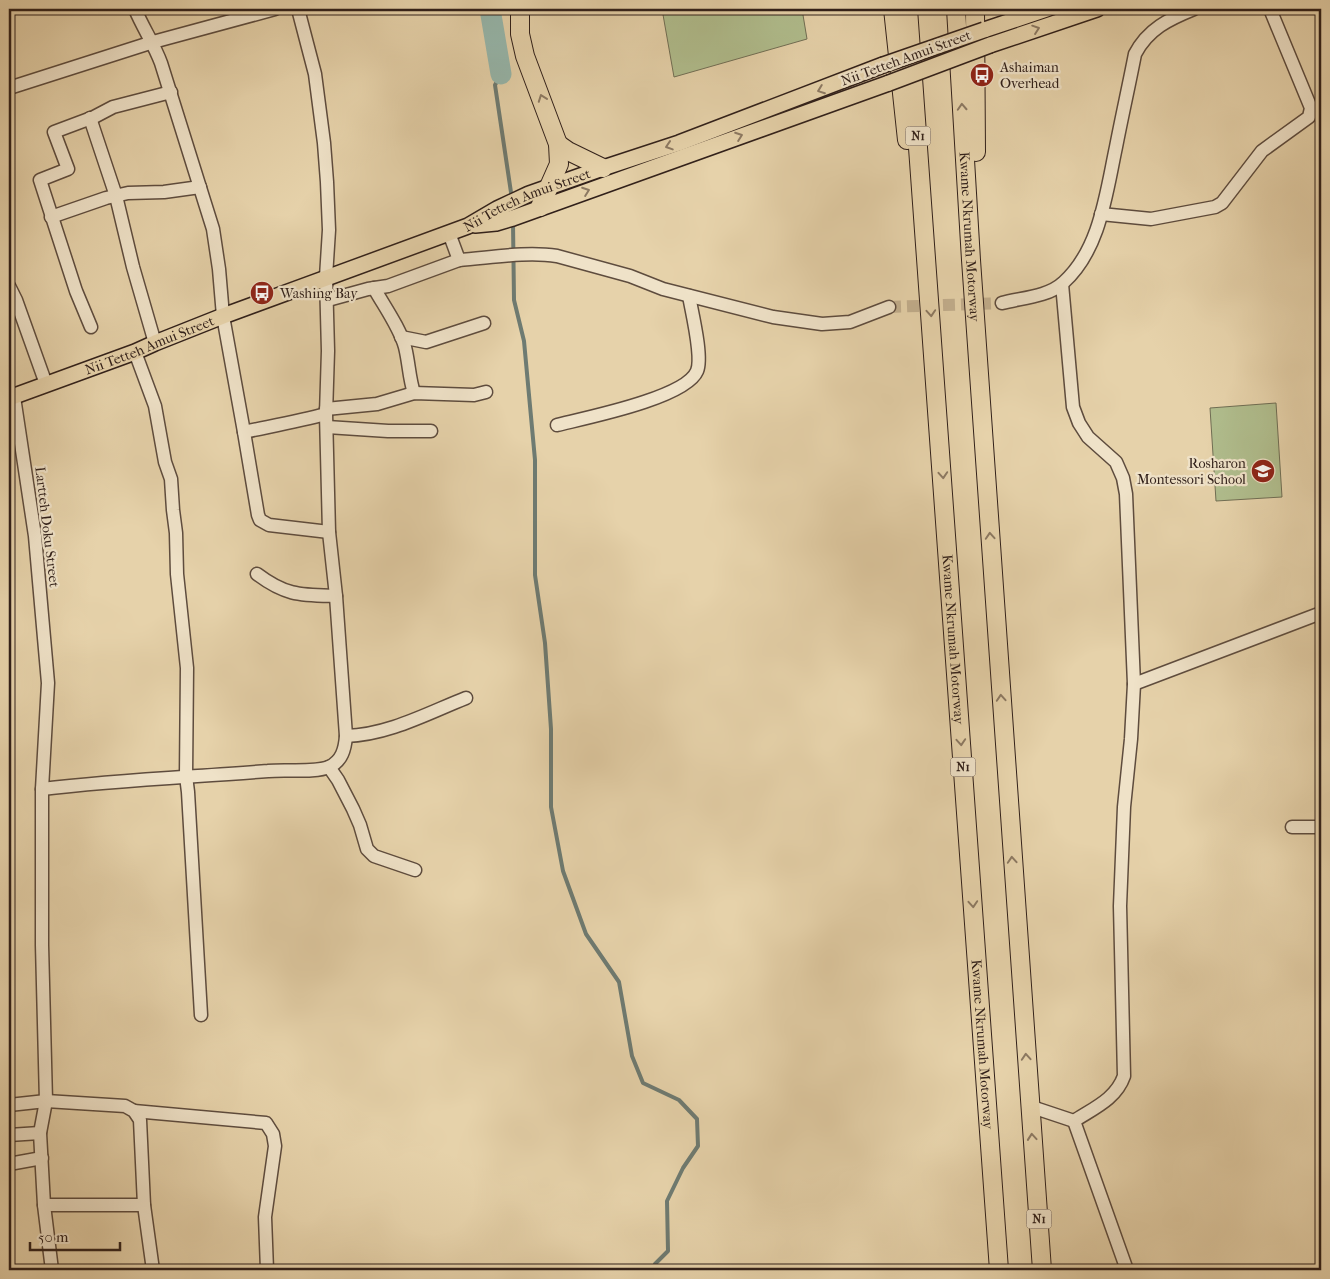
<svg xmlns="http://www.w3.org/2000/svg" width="1330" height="1279" viewBox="0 0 1330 1279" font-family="'IM FELL French Canon',serif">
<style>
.green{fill:#b0bd8d;stroke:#706e54}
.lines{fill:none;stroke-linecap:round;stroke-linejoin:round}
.stream{stroke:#6e7b72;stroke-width:4}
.river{stroke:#96b7ac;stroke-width:21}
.minor-tunnel{stroke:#c2ae8d;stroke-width:12;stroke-dasharray:12 6;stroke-linecap:butt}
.minor-casing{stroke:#5e4c3e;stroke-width:15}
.major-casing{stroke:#31201a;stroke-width:18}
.highway-casing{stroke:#31201a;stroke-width:20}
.minor{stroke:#efe2c8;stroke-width:12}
.major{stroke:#e6d2aa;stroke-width:15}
.highway{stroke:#e6d2aa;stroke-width:18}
.major-bridge-casing{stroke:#31201a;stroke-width:18;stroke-linecap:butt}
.major-bridge{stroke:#e6d2aa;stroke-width:15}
.oneway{stroke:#8c7962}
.labels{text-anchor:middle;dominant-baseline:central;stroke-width:4.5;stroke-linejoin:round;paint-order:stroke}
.shield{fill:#efe2c8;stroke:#6a5a4e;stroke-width:1}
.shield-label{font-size:12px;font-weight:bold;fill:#31201a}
.street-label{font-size:14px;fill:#31201a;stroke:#efe2c8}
.poi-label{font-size:14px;fill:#31201a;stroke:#efe2c8;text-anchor:start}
</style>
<rect width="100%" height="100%" fill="#e6d2aa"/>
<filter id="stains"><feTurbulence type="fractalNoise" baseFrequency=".004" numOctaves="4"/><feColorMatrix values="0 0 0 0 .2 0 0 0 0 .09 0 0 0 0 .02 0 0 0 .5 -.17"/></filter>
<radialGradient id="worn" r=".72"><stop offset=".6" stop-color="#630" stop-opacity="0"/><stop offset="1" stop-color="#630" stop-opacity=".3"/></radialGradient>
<g class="green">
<path d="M662,9H802L807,39L674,77Z"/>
<path d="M1276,403L1282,497L1216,501L1210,408Z"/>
</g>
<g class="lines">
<g class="stream">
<path d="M501,74L495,85L512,199"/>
<path d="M513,223L514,300L524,341L535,460V575L545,643L551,729V807L563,871L586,934L619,982L632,1056L643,1083L679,1100L697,1119L698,1146L683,1168L667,1201L668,1251L655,1264L654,1270"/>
</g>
<path class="river" d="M490,9L501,74"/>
<path class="minor-tunnel" d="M889,307L1002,303"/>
<g class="minor-casing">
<g id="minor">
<path d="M135,9C143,28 154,44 161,63L213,229L219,269L223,316L244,432C272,426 299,421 326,414"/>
<path d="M9,88L153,42L275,9"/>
<path d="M90,118L116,196L133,267L155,343"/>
<path d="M1101,214L1151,219L1215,207L1222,203L1262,151L1309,117L1311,108L1270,9"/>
<path d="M51,217L106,198L128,193L164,192L200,187"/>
<path d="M449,233L459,260C489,258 526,251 557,256L630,276L663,289L773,317L822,324L850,322L889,307"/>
<path d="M9,286L16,300L46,384"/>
<path d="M374,288C384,306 400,328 405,347C409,363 409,378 414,393"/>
<path d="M328,300L368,289L388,286L459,260"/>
<path d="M1002,303C1020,298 1048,297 1063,283C1100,250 1106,194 1116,147C1122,116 1129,85 1135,54C1148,29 1169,19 1194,9"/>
<path d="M91,327L76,291L40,180L68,169L54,132L94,117L113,107L171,92"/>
<path d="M401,337L426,342L484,323"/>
<path d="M135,352L155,406L165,462L171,479L173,510L176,533L177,574L187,668L186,776L188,792L201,1015"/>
<path d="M14,397L35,536L48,683L42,789V945L46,1101L40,1133L44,1205L52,1270"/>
<path d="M326,409L377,404L414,393L474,395L486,392"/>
<path d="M557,425C585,418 686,398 697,371C703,357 692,313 689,296"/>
<path d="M327,427L388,431H431"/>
<path d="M244,432L258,515L260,520L269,525L329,532"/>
<path d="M257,574C286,596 301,595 336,596"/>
<path d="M1134,684L1321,613"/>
<path d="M346,736C388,735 428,713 466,698"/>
<path d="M329,767L338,780L353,809L360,825L367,849L374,856L415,870"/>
<path d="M42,789C117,780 192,777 268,771C284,769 315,773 329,767C342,761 345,749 346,736L336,596L329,532L326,414L328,351L326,277L329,230L327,182L324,143L315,74L298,9"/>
<path d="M1292,827H1321"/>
<path d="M9,1105L46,1101L125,1106L134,1111L140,1120L144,1205L153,1270"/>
<path d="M1029,1106L1074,1121C1094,1108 1116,1099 1124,1076L1120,906L1124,807L1131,739L1134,684L1126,494L1123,478L1116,462L1088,437L1079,423L1073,407L1062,284"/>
<path d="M134,1111L266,1123L273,1134L275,1146L265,1217L267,1270"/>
<path d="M1074,1121L1127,1270"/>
<path d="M9,1135L40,1133"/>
<path d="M9,1164L42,1158"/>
<path d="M44,1205H144"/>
</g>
</g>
<g class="major-casing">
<g id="major">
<path d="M984,30L1047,9"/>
<path d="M990,45L1097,9"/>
<path d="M475,225L496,223L513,218L889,83"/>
<path id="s1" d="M9,398L135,352L155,343L223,316L468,226L497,209L529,194L603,168L679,143L883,65"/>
</g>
</g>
<g class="highway-casing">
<g id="highway">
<path d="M520,9V34L525,56L558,144L559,164L540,207"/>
<path d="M893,9L907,140"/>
<path id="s2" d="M908,9L999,1270"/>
<path id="s3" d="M956,9L971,260L1042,1270"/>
<path d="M975,9L976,152"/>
<path d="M558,144L568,151L603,168"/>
</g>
</g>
<use href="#minor" class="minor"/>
<use href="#major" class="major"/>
<use href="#highway" class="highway"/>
<g class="major-bridge-casing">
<g id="major-bridge">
<path d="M883,65L984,30"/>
<path d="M889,83L990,45"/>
</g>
</g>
<use href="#major-bridge" class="major-bridge"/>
</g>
<defs><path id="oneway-chevron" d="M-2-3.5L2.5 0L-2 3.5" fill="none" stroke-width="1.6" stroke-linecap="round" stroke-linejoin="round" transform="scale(1.25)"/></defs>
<g class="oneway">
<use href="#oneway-chevron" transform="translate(1036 29) rotate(-19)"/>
<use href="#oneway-chevron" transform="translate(821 90) rotate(159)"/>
<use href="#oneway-chevron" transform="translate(542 98) rotate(-110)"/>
<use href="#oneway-chevron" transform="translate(962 107) rotate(-93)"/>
<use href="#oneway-chevron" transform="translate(739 136) rotate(-20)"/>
<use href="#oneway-chevron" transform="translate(669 146) rotate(162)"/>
<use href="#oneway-chevron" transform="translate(586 191) rotate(-20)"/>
<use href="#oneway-chevron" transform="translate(931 313) rotate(86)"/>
<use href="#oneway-chevron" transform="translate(943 475) rotate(86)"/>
<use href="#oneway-chevron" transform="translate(990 536) rotate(-94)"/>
<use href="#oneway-chevron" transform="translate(1001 698) rotate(-94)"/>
<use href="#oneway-chevron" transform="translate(961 742) rotate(86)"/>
<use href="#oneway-chevron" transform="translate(1012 860) rotate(-94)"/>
<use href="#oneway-chevron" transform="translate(973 904) rotate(86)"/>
<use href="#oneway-chevron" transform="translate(1026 1057) rotate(-94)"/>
<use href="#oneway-chevron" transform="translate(1032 1137) rotate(-95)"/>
</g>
<defs>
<g id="bus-disc" transform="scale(1.25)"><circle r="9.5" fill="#8f2418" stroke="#efe2c8"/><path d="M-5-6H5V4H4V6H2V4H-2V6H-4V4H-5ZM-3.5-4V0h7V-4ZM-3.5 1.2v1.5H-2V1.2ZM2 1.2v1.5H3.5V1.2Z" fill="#fff"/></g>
<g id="school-disc" transform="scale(1.25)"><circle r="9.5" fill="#8f2418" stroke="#efe2c8"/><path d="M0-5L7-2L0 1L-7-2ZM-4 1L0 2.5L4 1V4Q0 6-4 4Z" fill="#fff"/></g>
</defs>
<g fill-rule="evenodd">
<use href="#bus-disc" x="982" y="75"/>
<use href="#bus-disc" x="262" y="293"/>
<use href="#school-disc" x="1263" y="471"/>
</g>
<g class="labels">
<g class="shield">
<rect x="905.5" y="126.5" width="25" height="19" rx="4"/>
<rect x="950.5" y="757.5" width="25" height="19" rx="4"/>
<rect x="1026.5" y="1209.5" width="25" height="19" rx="4"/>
</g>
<g class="shield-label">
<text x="918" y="136">N1</text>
<text x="963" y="767">N1</text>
<text x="1039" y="1219">N1</text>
</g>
<g class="street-label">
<text transform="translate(906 58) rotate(-20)">Nii Tetteh Amui Street</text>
<text stroke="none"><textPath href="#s1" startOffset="555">Nii Tetteh Amui Street</textPath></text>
<text stroke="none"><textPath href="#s3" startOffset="228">Kwame Nkrumah Motorway</textPath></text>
<text stroke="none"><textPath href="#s1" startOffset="150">Nii Tetteh Amui Street</textPath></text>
<text transform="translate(47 527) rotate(83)">Lartteh Doku Street</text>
<text stroke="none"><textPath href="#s2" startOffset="632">Kwame Nkrumah Motorway</textPath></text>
<text stroke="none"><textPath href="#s2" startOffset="1038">Kwame Nkrumah Motorway</textPath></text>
</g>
<g class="poi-label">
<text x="1000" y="67">Ashaiman<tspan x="1000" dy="16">Overhead</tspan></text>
<text x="280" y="293">Washing Bay</text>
<text x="1246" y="463" text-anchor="end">Rosharon<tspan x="1246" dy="16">Montessori School</tspan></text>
</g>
</g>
<rect width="1330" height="1279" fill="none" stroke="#e6d2aa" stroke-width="30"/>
<rect x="10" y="10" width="1310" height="1259" fill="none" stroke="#31201a" stroke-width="2.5"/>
<rect x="15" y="15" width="1300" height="1249" fill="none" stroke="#31201a"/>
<path d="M30 1242v8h90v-8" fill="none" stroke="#31201a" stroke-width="2.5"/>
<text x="38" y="1242" font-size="15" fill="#31201a" stroke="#efe2c8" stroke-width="4" paint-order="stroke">50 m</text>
<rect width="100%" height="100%" filter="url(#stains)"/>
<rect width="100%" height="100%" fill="url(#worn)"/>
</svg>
